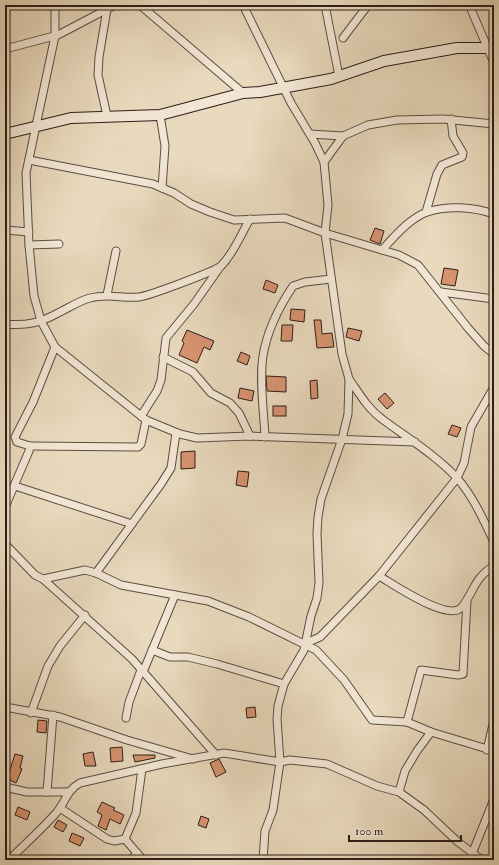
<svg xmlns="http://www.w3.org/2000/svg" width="499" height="865" viewBox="0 0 499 865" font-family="'IM FELL Double Pica',serif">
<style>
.building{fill:#d79370;stroke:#2c1e19}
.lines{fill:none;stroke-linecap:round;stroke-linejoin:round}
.street-casing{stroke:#5b4d42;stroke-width:9}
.secondary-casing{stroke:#2c1e19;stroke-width:12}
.street{stroke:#f1e6d4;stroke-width:7}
.secondary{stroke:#f1e6d4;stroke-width:10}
</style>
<rect width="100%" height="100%" fill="#e9d9bd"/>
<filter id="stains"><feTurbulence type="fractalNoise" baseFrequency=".005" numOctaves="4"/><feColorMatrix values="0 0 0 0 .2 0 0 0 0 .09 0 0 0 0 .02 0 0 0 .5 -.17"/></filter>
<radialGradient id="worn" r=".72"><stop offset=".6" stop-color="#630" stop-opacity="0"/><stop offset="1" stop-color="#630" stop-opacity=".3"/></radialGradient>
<g class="building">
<path d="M375,228L384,231L380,244L370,240Z"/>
<path d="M444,268L458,270L455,286L441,284Z"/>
<path d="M266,280L278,285L275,293L263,289Z"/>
<path d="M291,309L305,310L304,322L290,320Z"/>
<path d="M314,320H321L322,334L332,333L334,347L317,348Z"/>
<path d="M282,325H293L292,341H281Z"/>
<path d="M348,328L362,331L359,341L346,337Z"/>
<path d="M187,330L214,341L210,350L204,347L197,363L179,355L184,343L182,341Z"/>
<path d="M241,352L250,356L247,365L237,361Z"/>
<path d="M266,376L286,377V392L267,391Z"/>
<path d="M317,380L318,398L311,399L310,381Z"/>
<path d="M240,388L254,391L252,401L238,398Z"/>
<path d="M385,393L394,403L387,409L378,399Z"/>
<rect x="273" y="406" width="13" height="10"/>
<path d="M452,425L461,428L457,437L448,434Z"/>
<path d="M195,451V468L181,469V452Z"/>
<path d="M238,471L249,472L247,487L236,485Z"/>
<path d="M255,707L256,717L247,718L246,708Z"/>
<path d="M38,720L47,721L46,733L37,732Z"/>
<path d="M122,747L123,761L111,762L110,748Z"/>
<path d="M93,752L96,766H85L83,754Z"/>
<path d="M15,754L23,756L20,768L22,769L16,783L7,779Z"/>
<path d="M133,755H155V758L135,762Z"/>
<path d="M219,759L226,772L216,777L210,763Z"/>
<path d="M102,802L115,808L113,810L124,815L120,824L110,819L106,830L98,826L102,815L97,812Z"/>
<path d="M18,807L30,812L27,820L15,815Z"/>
<path d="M201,816L209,819L206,828L198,825Z"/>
<path d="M58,820L67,825L63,832L54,827Z"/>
<path d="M72,833L84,838L80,846L69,841Z"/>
</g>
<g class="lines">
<g class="street-casing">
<g id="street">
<path d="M55,5V36L26,173L29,245L34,296L41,321L55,347"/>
<path d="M105,5L107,9L99,57L98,75L107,116"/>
<path d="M140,5L243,93"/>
<path d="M243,5L291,103L315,143L324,162L328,205L325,233L342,354L349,379L348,414L342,439L321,499L318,517L317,533L319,583L317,598L311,616L304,650L284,684L278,706L277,719L280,762L273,810L265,831L263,860"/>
<path d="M325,5L339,76"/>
<path d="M466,5L470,7L494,63"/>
<path d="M343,38L368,5"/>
<path d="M5,49L58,35L115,5"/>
<path d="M160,115L165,146L162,188"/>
<path d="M310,134L343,136L368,125L397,120L443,119L494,124"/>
<path d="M29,160L153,184L174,193L191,204L210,212L234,220L285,218L325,233L399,255L418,265L468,328L484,346L494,354"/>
<path d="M324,162L343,136"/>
<path d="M426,212L437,174L442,165L462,157L463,153L453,136L451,119"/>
<path d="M5,230L29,232"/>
<path d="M29,245L59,244"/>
<path d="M382,250C394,237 410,218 427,212C448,205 474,207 494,214"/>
<path d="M441,292L494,299"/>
<path d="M107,295L116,251"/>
<path d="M5,324C27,326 40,323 60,312C70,307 79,301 90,298C109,293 123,299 139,297C149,296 215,271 221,266C234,253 241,234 250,219"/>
<path d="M163,357L193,372L211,393L230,403L239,413L250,436"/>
<path d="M349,379C359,393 368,409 382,419C406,437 437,456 457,478C473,496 484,521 494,542"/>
<path d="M141,416L157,391L161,380L166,338L194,304L220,267"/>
<path d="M265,437C264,413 259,379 263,356C267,331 279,307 293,286L305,282L331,279"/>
<path d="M30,446L138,447L141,444L146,420"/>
<path d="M15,486L132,524"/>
<path d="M5,507L29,451L30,446L17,442L15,437L33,402L55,347L146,420L180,434L197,438L250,436L415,442"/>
<path d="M5,544L35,575L43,579L85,570L96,573L121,585L208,601L249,617L316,650L344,680L372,720L407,722L431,732L494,751"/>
<path d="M96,573L161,484L171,468L176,433"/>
<path d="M379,576C393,584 449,623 462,607C475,590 474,578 494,566"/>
<path d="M43,579L132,659L216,755"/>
<path d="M306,643L320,637L379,576L457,478L464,463L471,427L494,387"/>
<path d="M152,650L170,657H188L217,664L284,684"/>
<path d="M143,672L175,595"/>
<path d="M5,707L60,717L127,740L193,759"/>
<path d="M31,713L48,666L60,646L85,615"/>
<path d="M126,718L129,702L141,670"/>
<path d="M407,722L421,670L458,675L463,674L467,600"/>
<path d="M487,750L494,720"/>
<path d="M5,787L27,792H68"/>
<path d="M47,792L53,715"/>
<path d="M399,792L405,771L417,751L431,732"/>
<path d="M60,808L107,839L114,841L125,839L136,813L142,769"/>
<path d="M125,839L143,860"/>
<path d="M472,854L494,799"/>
<path d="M9,860C25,844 42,829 57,812C66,801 67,790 80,783L162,764L224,753L280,762L290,760L327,764L377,786L399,792L424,810L458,842L482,860"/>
<path d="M131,860L137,853"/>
</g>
</g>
<g class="secondary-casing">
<path id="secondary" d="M5,134L71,118L160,115L243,93L260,92L331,79L384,61L457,48H494"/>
</g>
<use href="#street" class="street"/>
<use href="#secondary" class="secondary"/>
</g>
<rect width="499" height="865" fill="none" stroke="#e9d9bd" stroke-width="20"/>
<rect x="6" y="6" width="487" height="853" fill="none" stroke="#2c1e19" stroke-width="2"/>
<rect x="10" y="10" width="479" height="845" fill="none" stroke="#2c1e19"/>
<path d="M349 835v6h112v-6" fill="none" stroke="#2c1e19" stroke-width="2"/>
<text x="355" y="835" font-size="12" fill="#2c1e19" stroke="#f1e6d4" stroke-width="3" paint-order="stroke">100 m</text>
<rect width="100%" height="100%" filter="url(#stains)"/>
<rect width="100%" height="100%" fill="url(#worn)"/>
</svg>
